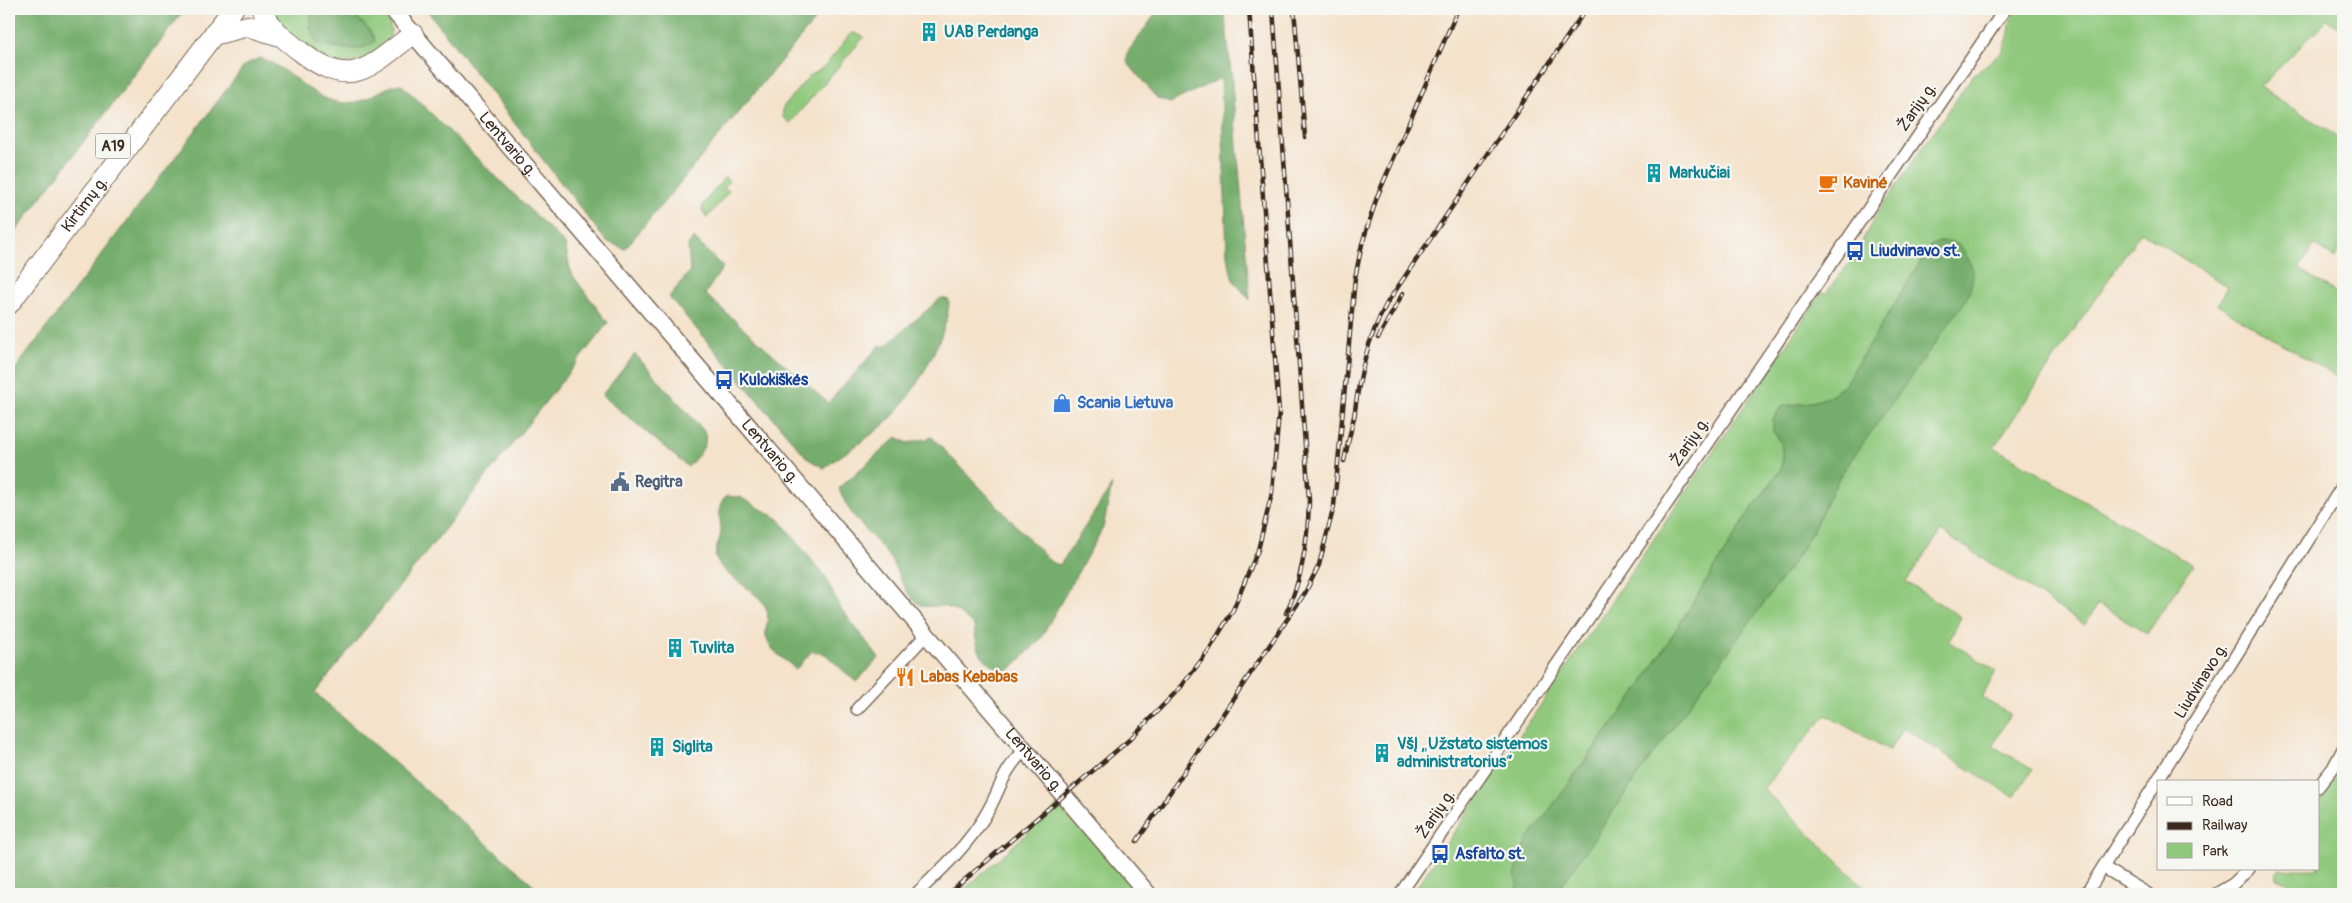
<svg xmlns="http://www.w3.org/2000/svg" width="2352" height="903" viewBox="0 0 2352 903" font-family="Pangolin,sans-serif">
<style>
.green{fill:#90c97d;stroke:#667a4e}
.forest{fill:#74ad6c;stroke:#586c45}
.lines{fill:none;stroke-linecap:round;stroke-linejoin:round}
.street-casing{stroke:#7c6a5a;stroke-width:14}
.secondary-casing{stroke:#7c6a5a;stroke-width:19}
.highway-casing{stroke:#7c6a5a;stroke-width:22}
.street{stroke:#fff;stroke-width:11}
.secondary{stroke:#fff;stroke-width:16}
.highway{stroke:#fff;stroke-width:20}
.rail-casing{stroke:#3b2a1e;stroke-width:4.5}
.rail{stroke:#f6f6f2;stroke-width:2.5;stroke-dasharray:8;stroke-linecap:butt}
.labels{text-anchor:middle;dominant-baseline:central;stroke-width:4.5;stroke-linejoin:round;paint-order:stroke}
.shield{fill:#f6f6f2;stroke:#73675e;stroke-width:1}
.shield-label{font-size:15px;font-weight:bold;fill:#3b2a1e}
.culture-label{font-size:16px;font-weight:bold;fill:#0d838f;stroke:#f6f6f2;text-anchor:start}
.street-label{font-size:16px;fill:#3b2a1e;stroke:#f6f6f2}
.food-label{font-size:16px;font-weight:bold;fill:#c56008;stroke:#f6f6f2;text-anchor:start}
.transit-label{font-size:16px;font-weight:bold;fill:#164399;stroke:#f6f6f2;text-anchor:start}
.shop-label{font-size:16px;font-weight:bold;fill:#366cbe;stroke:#f6f6f2;text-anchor:start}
.service-label{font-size:16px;font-weight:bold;fill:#4e5e75;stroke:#f6f6f2;text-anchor:start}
</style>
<rect width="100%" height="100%" fill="#f6f6f2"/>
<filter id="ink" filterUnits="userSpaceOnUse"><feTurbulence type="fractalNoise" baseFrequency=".02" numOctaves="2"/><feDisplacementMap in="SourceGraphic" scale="10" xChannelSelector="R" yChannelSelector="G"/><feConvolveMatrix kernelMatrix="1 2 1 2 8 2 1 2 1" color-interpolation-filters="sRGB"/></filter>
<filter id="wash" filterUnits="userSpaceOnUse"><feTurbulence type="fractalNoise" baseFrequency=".0096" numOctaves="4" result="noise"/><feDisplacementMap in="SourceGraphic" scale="20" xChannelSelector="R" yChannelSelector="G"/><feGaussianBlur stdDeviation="1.12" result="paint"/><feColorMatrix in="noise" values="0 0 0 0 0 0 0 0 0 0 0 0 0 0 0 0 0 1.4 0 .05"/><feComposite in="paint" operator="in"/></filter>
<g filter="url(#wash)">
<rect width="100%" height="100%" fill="#f4e2ca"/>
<g class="green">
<path d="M266,9H314L309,19L371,32L349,9H379C385,16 394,26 390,36C386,47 365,60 354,63C347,65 330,62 324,59C307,51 277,24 266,9Z"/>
<path d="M2016,9H2343V30L2327,20L2260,87L2343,140V238L2335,258L2314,245L2299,269L2343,297V379L2342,380L2217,305L2228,287L2141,232L1994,447L2193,565L2147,634L2098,604L2085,625L1941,531L1906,582L1961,617L1949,641L1996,671L1982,698L2010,714L1993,746L2033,770L2014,797L1904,729L1889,750L1826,715L1763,789L1871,894H1556L1636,778L1793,563L1812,532L1839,477L1931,245L1846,382C1826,405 1808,401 1781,407L1773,419V431L1781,442L1783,459L1780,471L1751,510L1640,687L1574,775L1518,892L1519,894H1412L1822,292L1825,294L1865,243L1862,241L1876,215L1973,75L2001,53L2008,38L2011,20Z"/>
<path d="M855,33L864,37L790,123L783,117V107L810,75C823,73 841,45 850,34Z"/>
<path d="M725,177L729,181L724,188L729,191L707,218L702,210L703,204Z"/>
<path d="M2343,764V894H2304L2275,876L2279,869H2318V805Z"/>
<path d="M1061,803L1139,894H959Z"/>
</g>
<g class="forest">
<path d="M9,9H185L9,240Z"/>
<path d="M314,9H349L371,32L375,41C362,55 333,47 317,43C308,27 308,25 314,9Z"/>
<path d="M426,9H824L625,249L606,241Z"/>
<path d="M1159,9H1224L1230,61L1250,300L1233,280L1227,256L1221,78L1170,103L1157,98L1127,62V53Z"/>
<path d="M259,58C290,66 312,103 347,103C368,103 382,86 401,84L565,244L571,273L608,323L315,693L544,894H9V377L245,65Z"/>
<path d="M694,238L723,267L705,294L828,403L880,345L884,347L941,298L949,300C949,334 915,393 891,418C872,437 845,452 824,468L808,459L669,297L690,271L688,245Z"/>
<path d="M1942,241L1958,244C1975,266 1977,274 1966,300L1839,477L1812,532L1793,563L1636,778L1556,894H1519L1515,874L1528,839L1640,687L1751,510L1780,471L1783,459L1781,442L1773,431V419L1781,407C1808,401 1826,405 1846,382L1931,245Z"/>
<path d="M635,354L704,431C710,446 697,456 688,467L602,395Z"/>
<path d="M897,437L908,443L932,437L1051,562L1060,565L1112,485L1103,528L1039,641L1011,669L1004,671C980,661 977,651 974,626C965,618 955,608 942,606C934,605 927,609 919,604C902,592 898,568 886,553C869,531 847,515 839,488Z"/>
<path d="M726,496L740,497L779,519L825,577L839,606L879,658L856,682L825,654L812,651L796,669C783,658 763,647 766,628C768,619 769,614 765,606C754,587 722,577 716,558C714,549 720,541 721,532C721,515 714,512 726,496Z"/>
</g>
</g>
<g filter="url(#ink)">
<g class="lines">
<g class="street-casing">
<g id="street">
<path d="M857,709L926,635"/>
<path d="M2318,787L2333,768L2343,749"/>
<path d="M2103,867L2148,894"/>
<path d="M916,894C941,870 967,846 985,816C1001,790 1001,772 1025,750"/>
<path d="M1400,894L2005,9"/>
<path d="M2086,894L2343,485"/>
<path d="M2216,894L2233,884L2249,869"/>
</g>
</g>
<g class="secondary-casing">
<g id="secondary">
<path id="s1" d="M392,9L1148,894"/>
</g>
</g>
<g class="highway-casing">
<g id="highway">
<path d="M262,9C270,28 284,39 300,51C352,92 369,67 413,34"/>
<path d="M213,35L248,26L280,36"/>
<path id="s2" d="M9,304L233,9"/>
</g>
</g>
<use href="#street" class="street"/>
<use href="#secondary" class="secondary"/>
<use href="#highway" class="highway"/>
<g class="rail-casing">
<g id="rail">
<path d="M1273,9L1309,500C1308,539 1303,578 1286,613"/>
<path d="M1294,9L1305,137"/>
<path d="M1378,338L1403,293"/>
<path d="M1354,418C1359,377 1367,339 1387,303L1586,9"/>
<path d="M1344,461L1355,412"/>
<path d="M1137,841L1305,593L1319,565L1334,506L1355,278L1362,244L1377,197L1458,9"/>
<path d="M948,894L1129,740L1181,687L1209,650L1233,610L1258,550L1272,493L1279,412L1249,9"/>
</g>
</g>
<use href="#rail" class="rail"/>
</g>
</g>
<defs>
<g id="building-bare" transform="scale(1.5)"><path d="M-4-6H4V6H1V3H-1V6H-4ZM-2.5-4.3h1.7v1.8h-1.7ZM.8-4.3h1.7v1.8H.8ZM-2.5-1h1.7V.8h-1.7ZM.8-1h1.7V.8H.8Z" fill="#0f9aa8" stroke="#f6f6f2" stroke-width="2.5" paint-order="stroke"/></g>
<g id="cafe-bare" transform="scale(1.5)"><path d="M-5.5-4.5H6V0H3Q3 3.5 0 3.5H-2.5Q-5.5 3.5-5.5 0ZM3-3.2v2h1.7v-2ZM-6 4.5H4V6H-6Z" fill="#e8710a" stroke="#f6f6f2" stroke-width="2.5" paint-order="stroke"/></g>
<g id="bus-bare" transform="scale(1.5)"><path d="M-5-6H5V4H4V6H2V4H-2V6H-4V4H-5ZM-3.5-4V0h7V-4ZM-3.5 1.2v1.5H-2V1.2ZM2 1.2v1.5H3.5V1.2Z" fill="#1a4fb4" stroke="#f6f6f2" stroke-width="2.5" paint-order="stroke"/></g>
<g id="shop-bare" transform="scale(1.5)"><path d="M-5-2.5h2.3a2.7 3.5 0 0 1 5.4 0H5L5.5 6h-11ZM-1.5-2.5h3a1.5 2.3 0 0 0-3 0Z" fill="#3f7fe0" stroke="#f6f6f2" stroke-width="2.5" paint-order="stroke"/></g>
<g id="civic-bare" transform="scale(1.5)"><path d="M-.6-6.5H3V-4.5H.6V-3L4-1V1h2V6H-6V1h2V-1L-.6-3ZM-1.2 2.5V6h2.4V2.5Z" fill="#5c6f8a" stroke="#f6f6f2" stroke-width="2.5" paint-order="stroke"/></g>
<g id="restaurant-bare" transform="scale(1.5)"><path d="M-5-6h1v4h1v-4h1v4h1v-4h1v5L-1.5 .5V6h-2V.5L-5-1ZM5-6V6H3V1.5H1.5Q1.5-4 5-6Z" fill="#e8710a" stroke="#f6f6f2" stroke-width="2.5" paint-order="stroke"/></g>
</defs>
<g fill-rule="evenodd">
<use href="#building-bare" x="929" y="32"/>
<use href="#building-bare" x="1654" y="173"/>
<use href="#cafe-bare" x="1828" y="183"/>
<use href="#bus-bare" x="1855" y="251"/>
<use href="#bus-bare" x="724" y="380"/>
<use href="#shop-bare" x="1062" y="403"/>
<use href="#civic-bare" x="620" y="482"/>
<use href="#building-bare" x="675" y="648"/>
<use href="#restaurant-bare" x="905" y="677"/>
<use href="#building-bare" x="657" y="747"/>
<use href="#building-bare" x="1382" y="753"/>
<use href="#bus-bare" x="1440" y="854"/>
</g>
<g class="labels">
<rect class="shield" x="95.5" y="133.5" width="35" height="25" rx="4"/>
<g class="shield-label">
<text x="113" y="146">A19</text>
</g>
<g class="culture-label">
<text x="944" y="32">UAB Perdanga</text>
<text x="1669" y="173">Markučiai</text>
<text x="690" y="648">Tuvlita</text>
<text x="1397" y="744">VšĮ „Užstato sistemos<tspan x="1397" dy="18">administratorius“</tspan></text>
<text x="672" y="747">Siglita</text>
</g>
<g class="street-label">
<text transform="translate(1917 107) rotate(-55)">Žarijų g.</text>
<text stroke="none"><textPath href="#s1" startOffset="178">Lentvario g.</textPath></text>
<text stroke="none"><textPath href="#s2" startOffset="125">Kirtimų g.</textPath></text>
<text transform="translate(1690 442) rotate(-56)">Žarijų g.</text>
<text stroke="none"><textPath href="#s1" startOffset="582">Lentvario g.</textPath></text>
<text transform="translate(2201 681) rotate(-58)">Liudvinavo g.</text>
<text stroke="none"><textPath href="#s1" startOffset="988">Lentvario g.</textPath></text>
<text transform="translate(1436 814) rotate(-56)">Žarijų g.</text>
</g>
<g class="food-label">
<text x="1843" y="183">Kavinė</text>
<text x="920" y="677">Labas Kebabas</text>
</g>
<g class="transit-label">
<text x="1870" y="251">Liudvinavo st.</text>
<text x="739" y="380">Kulokiškės</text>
<text x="1455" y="854">Asfalto st.</text>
</g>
<g class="shop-label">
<text x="1077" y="403">Scania Lietuva</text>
</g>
<g class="service-label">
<text x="635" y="482">Regitra</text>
</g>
</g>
<rect width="2352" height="903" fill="none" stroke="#f6f6f2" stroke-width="30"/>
<rect x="2157" y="780" width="162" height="90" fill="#f6f6f2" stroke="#aba49d"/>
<rect x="2167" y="797" width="25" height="8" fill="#ffffff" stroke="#aba49d"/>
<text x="2202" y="806" font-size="15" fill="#3b2a1e">Road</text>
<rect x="2167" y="822" width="25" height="8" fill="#3b2a1e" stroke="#aba49d"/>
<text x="2202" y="830" font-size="15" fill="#3b2a1e">Railway</text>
<rect x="2167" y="843" width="25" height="15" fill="#90c97d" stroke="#aba49d"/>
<text x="2202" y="856" font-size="15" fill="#3b2a1e">Park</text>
</svg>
